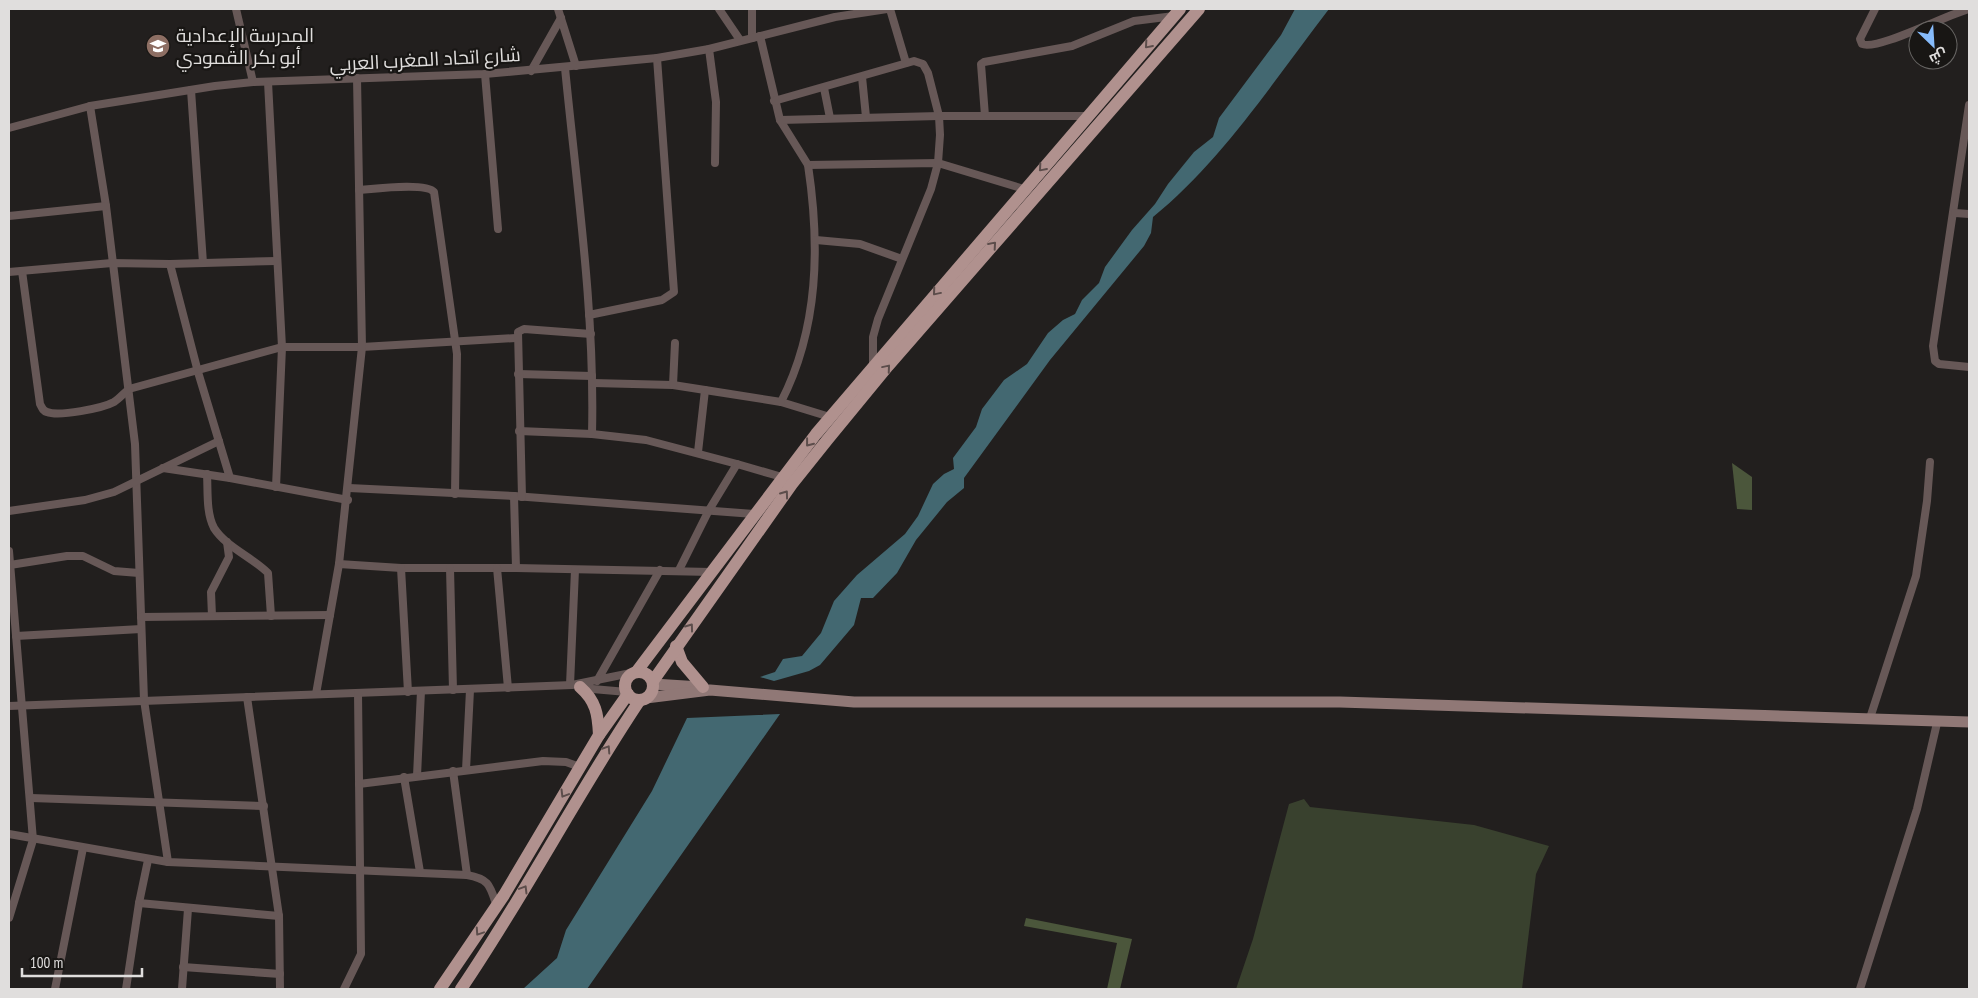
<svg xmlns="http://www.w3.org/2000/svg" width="1978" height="998" viewBox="0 0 1978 998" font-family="'PT Sans Narrow',Cairo,sans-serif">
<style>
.green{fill:#39412e}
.forest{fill:#4b563b}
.water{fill:#436871}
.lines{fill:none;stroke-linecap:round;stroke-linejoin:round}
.street{stroke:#675857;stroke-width:8}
.secondary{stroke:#907876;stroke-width:11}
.primary{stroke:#b0918e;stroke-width:12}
.oneway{stroke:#5c4d4b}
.labels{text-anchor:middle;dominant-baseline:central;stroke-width:4.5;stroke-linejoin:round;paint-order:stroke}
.poi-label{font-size:19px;fill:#e0dedd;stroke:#181614;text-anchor:start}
.street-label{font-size:19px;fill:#e0dedd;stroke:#181614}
</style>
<rect width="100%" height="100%" fill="#221f1e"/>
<path class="green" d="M1304,799L1310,807L1474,825L1549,846L1536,874L1522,989H1236L1253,939L1289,804Z"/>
<g class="forest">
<path d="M1732,463L1752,477V510L1737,509Z"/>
<path d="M1026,918L1132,939L1120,989H1107L1117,943L1024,926Z"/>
</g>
<g class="water">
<path d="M1295,9H1329C1275,79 1222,161 1153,217L1151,233L1144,246L1050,360L964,478V488L947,502L916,540L897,573L873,598H861L854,625L820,665L809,671L774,681L760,677L775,672L783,659L802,656L821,633L834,601L857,575L905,534L918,516L933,484L944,474L954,469L953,458L976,427L982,409L1004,380L1027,364L1048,333L1063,320L1075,314L1082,300L1099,283L1105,267L1132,230L1155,204L1168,184L1194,152L1213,137L1219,118L1281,35Z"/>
<path d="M780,714L587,989H523L557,958L566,930L652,791L687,718Z"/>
</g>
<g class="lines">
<g class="street">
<path d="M236,9L253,82"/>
<path d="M558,9L576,66"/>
<path d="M719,9L740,40"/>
<path d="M752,9V38"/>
<path d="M890,9L906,63"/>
<path d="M1875,9L1860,39L1862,44C1877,51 1948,14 1969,9"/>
<path d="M760,36L780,120L808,165L938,163L1024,189"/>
<path d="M709,49L716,102L715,163"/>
<path d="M565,68C577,190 595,312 592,434"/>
<path d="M531,71L561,18"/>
<path d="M485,74L498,229"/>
<path d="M862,77L866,117"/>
<path d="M268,82L282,347L276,487"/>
<path d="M824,88L830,118"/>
<path d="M191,90L203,263"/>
<path d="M774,101L914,61L923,64L928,73L939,116L940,135L938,163L931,189L878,319L873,337V366"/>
<path d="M1969,105L1933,346L1935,361L1939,364L1969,367"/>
<path d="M90,106L106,206L135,444L144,700L168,862"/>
<path d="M985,116L981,64L984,62L1072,46L1134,21L1174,16"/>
<path d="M780,120L939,116H1087"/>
<path d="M9,128L90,106L215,86L253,82L485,74L657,58L709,49L835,17L887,9"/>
<path d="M808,165C820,245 819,328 781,402L830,417"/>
<path d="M359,190C373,189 426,182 434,192L457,354L455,494"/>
<path d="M1955,213L1969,214"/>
<path d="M9,216L106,206"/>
<path d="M816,240L860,244L902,259"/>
<path d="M170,264L198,372L230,478"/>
<path d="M22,271L40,404C42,408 43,411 47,412C59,417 103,408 114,402C119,399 124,393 129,389L282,347H362L516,338"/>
<path d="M9,272L112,263L170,264L276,261"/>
<path d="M589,315L662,300L674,292L657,58"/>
<path d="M518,374L592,376"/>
<path d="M593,383L673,385L705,390L698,452"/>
<path d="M673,385L675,343"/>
<path d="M705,390L781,402"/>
<path d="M519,431L592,434L646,440L737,464L709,510L679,570"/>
<path d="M737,464L782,477"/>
<path d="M163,468L230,478L348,500"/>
<path d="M207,474C208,491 206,513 214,528C226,547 252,557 268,573L271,616"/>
<path d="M349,488L514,496L754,514"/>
<path d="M514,496L516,568"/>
<path d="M522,497L518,332L524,329L591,334"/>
<path d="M9,511L85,500L114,492L219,441"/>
<path d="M9,551L33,840L9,918"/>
<path d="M339,564L401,568H516L712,572"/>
<path d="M10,565L67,556H83L114,571L139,573"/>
<path d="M401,568L408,692"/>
<path d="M450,568L453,690"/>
<path d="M497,568L508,688"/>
<path d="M212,616L211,592L229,557L227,542"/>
<path d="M141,617L330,615"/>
<path d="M16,636L141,629"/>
<path d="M597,681L660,570"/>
<path d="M570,685L575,570"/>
<path d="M581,688L627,692"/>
<path d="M316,694L339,564L362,347L357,78"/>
<path d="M247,697L279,916L280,989"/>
<path d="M9,706L572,685L631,673"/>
<path d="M1870,718L1916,576L1927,501L1930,462"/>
<path d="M466,770L470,690"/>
<path d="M453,771L467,875"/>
<path d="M417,776L421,691"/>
<path d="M404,777L420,872"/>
<path d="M359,784L543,761L566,762L580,767"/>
<path d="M31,798L264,806"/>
<path d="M9,834L168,862L467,875C490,879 490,886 497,907"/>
<path d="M139,903L279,916"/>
<path d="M183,967L280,974"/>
<path d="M55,989L83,848"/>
<path d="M126,989L139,903L148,860"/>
<path d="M182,989L188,909"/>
<path d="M344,989L361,954L358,693"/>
<path d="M1860,989L1917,809L1937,723"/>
</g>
<g class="secondary">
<path d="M653,684L701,687"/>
<path d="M646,698L710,690L854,702H1340L1969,722"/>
</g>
<g class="primary">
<path d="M676,646L682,662L703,687"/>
<path d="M637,671L816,434L1180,9"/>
<circle cx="639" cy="686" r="14"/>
<path d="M653,681L792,484L828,439L888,366L1199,9"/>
<path d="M580,687C596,701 598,714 599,735"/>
<path d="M440,989L504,895L599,735L628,694"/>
<path d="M461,989C525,895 577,794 640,700"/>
</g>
</g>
<defs><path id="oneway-chevron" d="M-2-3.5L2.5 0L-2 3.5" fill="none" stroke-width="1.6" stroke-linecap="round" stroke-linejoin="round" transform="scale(1.25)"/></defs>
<g class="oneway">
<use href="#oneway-chevron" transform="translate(1148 45) rotate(131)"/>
<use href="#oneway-chevron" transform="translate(1042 168) rotate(131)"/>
<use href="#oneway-chevron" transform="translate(993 245) rotate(-49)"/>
<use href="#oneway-chevron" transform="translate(936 292) rotate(130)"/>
<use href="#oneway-chevron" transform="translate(887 368) rotate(-50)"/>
<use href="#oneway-chevron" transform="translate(809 443) rotate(128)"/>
<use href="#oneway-chevron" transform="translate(785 494) rotate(-54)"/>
<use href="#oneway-chevron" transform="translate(690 627) rotate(-54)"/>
<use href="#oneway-chevron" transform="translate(607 749) rotate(-57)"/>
<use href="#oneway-chevron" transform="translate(564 794) rotate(121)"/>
<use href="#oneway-chevron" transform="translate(524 889) rotate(-59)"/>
<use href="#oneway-chevron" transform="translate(479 932) rotate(124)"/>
</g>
<defs>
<g id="university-disc" transform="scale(1.25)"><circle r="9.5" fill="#8d6e63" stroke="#181614"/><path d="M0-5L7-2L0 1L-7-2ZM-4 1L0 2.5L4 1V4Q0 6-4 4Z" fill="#fff"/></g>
</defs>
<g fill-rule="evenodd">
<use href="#university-disc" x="158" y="46"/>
</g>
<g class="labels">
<g class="poi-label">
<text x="176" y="35">المدرسة الإعدادية<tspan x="176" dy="22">أبو بكر القمودي</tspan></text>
</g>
<g class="street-label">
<text transform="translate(425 59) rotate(-3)">شارع اتحاد المغرب العربي</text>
</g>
</g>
<rect width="1978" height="998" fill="none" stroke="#e0dedd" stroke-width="20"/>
<g transform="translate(1933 45) rotate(155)"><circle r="24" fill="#181614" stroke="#686664"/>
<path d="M0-4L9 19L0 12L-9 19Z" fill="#86bbfb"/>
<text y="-8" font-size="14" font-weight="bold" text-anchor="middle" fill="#e0dedd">ش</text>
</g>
<path d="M22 968v8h120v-8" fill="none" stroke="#e0dedd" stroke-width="2.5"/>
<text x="30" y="968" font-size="15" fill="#e0dedd" stroke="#181614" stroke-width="4" paint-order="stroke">100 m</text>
</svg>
